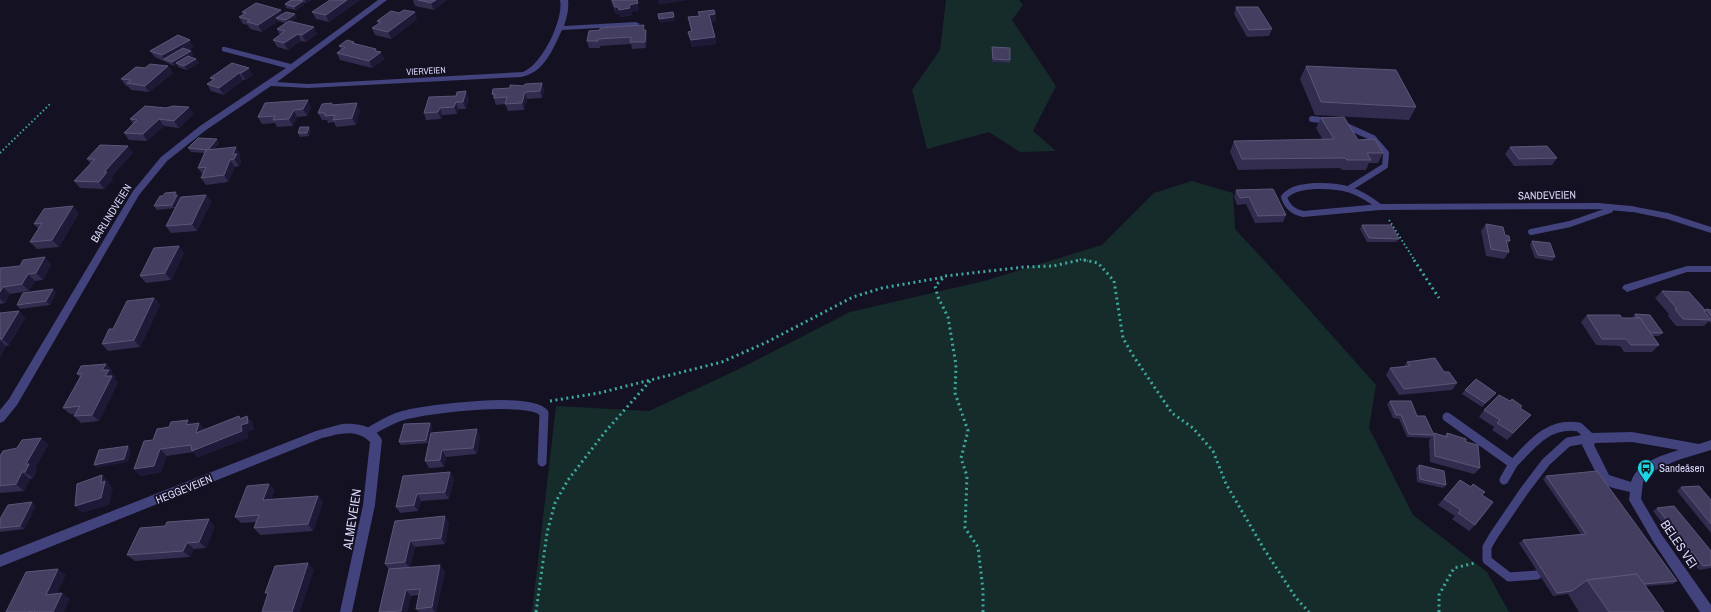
<svg xmlns="http://www.w3.org/2000/svg" width="1711" height="612" viewBox="0 0 1711 612" font-family="'Archivo Narrow',sans-serif">
<style>
.green{fill:#152c2b}
.lines{fill:none;stroke-linecap:round;stroke-linejoin:round}
.path-far1{stroke:#3da99f;stroke-width:2;stroke-dasharray:1.5 2.5;stroke-linecap:butt}
.path{stroke:#3da99f;stroke-width:3;stroke-dasharray:2 3.5;stroke-linecap:butt}
.service-far1{stroke:#42427d;stroke-width:6}
.service{stroke:#42427d;stroke-width:9}
.minor{fill:#42427d;fill-rule:evenodd}
.wall{fill:#322c4f}
.shaded-wall{fill:#1e1936}
.building{fill:#443e61;stroke:#5c5679}
.labels{text-anchor:middle;dominant-baseline:central;stroke-width:3.5;stroke-linejoin:round;paint-order:stroke}
.far-street-label{font-size:9px;fill:#dbd8fa;stroke:#141123}
.street-label{font-size:11px;fill:#dbd8fa;stroke:#141123}
.poi-label{font-size:11px;fill:#dbd8fa;stroke:#141123;text-anchor:start}
.near-street-label{font-size:13px;fill:#dbd8fa;stroke:#141123}
</style>
<rect width="100%" height="100%" fill="#141123"/>
<g class="green">
<path d="M946,0H1019L1023,5L1012,20L1056,86L1033,131L1056,151L1020,152L989,132L927,149L912,90L940,50Z"/>
<path d="M1192,181L1233,193L1235,229L1297,296L1376,385L1369,428L1413,515L1487,572L1509,612H532L556,406L649,411L739,369L850,312L984,281L1102,245L1154,193Z"/>
</g>
<g class="lines">
<g class="path-far1">
<path d="M0,153L50,104"/>
<path d="M1389,220L1415,261"/>
<path d="M1076,261L1082,259L1088,261"/>
</g>
<g class="path">
<path d="M1084,260L1098,263L1114,281L1123,338L1132,354L1172,413L1193,428L1213,451L1226,484L1264,549L1296,598L1309,612"/>
<path d="M1414,260L1439,298"/>
<path d="M550,401L599,393L722,362L767,342L853,297L882,288L945,277"/>
<path d="M536,612L547,533L555,503L568,480L605,432L650,381"/>
<path d="M983,612V590L978,547L965,528L967,476L961,458L968,431L955,393L956,365L948,317L938,297L935,286L945,276L1024,267L1053,266L1080,260"/>
<path d="M1439,612V595L1454,568L1475,563"/>
</g>
<g class="service-far1">
<path d="M1312,119L1330,121"/>
<path d="M1342,124L1373,138L1386,153L1385,166L1350,188"/>
<path d="M1315,186C1343,185 1358,190 1380,207L1303,214C1293,212 1287,207 1284,197C1292,188 1303,187 1315,186Z"/>
<path d="M1380,207L1598,206L1631,209"/>
<path d="M1531,232L1570,224L1610,210"/>
</g>
<g class="service">
<path d="M1447,417L1513,464C1532,444 1548,422 1579,427L1591,438"/>
<path d="M369,432C381,425 392,418 405,415C427,409 531,396 544,413L542,462"/>
<path d="M1504,480L1513,464"/>
<path d="M1537,575L1509,577L1487,560V547L1494,535L1524,491L1546,462L1568,442L1591,438"/>
</g>
<g class="minor">
<path d="M378,0H387L277,82L308,84L523,72C542,65 564,19 560,0H568C569,10 567,17 564,26L636,22L640,24L636,26L562,30C553,49 544,73 521,77L308,88L271,86L206,130L167,161L139,195L17,405L4,421L0,423V410L9,399L133,191L161,157L200,126L286,68L222,51V47H225L291,64Z"/>
<path d="M1631,206L1668,213L1711,227V233L1667,219L1628,211L1626,209L1628,207Z"/>
<path d="M1687,266H1711V272H1687L1627,292L1622,288L1624,285Z"/>
<path d="M342,424C357,423 375,426 382,440L375,505L352,612H340L363,505L370,442C356,428 339,434 322,438L0,567V555L316,431Z"/>
<path d="M1632,432L1699,444L1711,440V450L1678,460L1651,472L1643,482L1641,499L1662,535L1711,605V612H1700L1654,543L1629,500L1630,492L1613,488L1601,483L1582,445L1587,435L1591,433ZM1632,442L1679,450C1662,455 1636,463 1631,482L1609,475L1594,445L1595,443Z"/>
</g>
</g>
<g class="wall">
<path d="M291,0H311L306,3L303,2L304,5L296,10L286,8L285,4Z"/>
<path d="M329,0H360L329,22L316,19L312,12L329,1Z"/>
<path d="M413,0H447L434,10L415,6Z"/>
<path d="M611,0H637L639,10L631,12L632,15L621,17L620,13L616,14Z"/>
<path d="M1236,7L1272,29L1269,36L1247,37L1234,14Z"/>
<path d="M242,12L283,14L297,17L291,21L317,34L306,42L301,41L288,50L277,47L273,40L280,35L277,29L285,23L278,21L262,32L250,29L248,25L243,24L239,17L243,14Z"/>
<path d="M698,12L715,14L716,21L711,22L715,37L716,44L692,47L688,32L691,31L688,17L699,16Z"/>
<path d="M417,19L391,39L375,35L372,28L378,24L377,21Z"/>
<path d="M645,30L647,37L646,48L632,49L631,44L600,46V48H589L587,41L589,31Z"/>
<path d="M355,44L381,52L384,59L372,68L340,60L337,53L341,50L339,46Z"/>
<path d="M194,47L188,50L191,51L193,55L189,57L196,59L199,63L187,70L178,67L177,64L174,66L155,57L150,51Z"/>
<path d="M992,47L1010,60V63L992,62Z"/>
<path d="M232,63L253,75L245,80H243L224,95L211,91L207,84L212,81L210,78Z"/>
<path d="M168,66L173,73L149,92L131,90L128,86H126L121,79L145,68Z"/>
<path d="M1306,66L1416,107L1409,120L1315,115L1300,79Z"/>
<path d="M542,83L544,90L542,98L527,99L524,110L508,111L505,104L496,105L492,94L510,88Z"/>
<path d="M429,97L469,98L466,109H458L457,114L442,115L441,119L426,120L424,113Z"/>
<path d="M265,103L311,107L307,116L297,117L293,126L277,127L275,123L262,124L258,117Z"/>
<path d="M333,105L360,110L356,125L336,127L334,122L328,123L327,120H322L318,113Z"/>
<path d="M189,107L193,114L179,128L164,126L147,141L129,140L124,133L133,124L130,119L166,108Z"/>
<path d="M1321,118L1358,140L1383,153L1378,163H1369L1366,170H1342L1340,168L1238,170L1230,152L1234,141L1323,140L1316,128Z"/>
<path d="M309,127L311,130L309,136L300,137L298,133Z"/>
<path d="M219,143L213,150L236,147L240,154L239,157L241,161L239,166L235,167L228,182L206,185L201,178L203,175L198,168L205,153L191,152L188,148Z"/>
<path d="M1510,147L1557,158L1552,165L1514,166L1505,154Z"/>
<path d="M133,153L111,177L113,179L104,189L80,188L74,181L91,164L87,159Z"/>
<path d="M1236,190L1286,215L1283,222L1255,223L1246,204L1237,205L1234,197Z"/>
<path d="M176,192L180,199L175,208L157,210L154,206L163,196Z"/>
<path d="M206,195L211,202L203,218L197,231L171,233L166,226Z"/>
<path d="M79,213L59,247L37,249L30,242L39,229L34,224Z"/>
<path d="M1486,224L1505,235L1510,241L1507,245L1509,252L1504,259L1486,256L1481,231Z"/>
<path d="M1362,225L1399,239L1396,242H1367L1360,229Z"/>
<path d="M1532,241L1555,257L1552,261L1535,258L1530,245Z"/>
<path d="M179,246L184,253L171,280L146,283L140,276Z"/>
<path d="M51,264L43,280L35,281L29,291L10,294L5,303L0,304V268Z"/>
<path d="M1662,291L1705,310L1706,309L1711,310V324L1709,321L1704,326H1676L1668,316L1669,314L1655,298Z"/>
<path d="M56,292L50,305L20,309L17,305Z"/>
<path d="M154,298L160,305L140,347L108,351L102,344L113,329Z"/>
<path d="M19,311L25,318L9,345L6,346L0,357V313Z"/>
<path d="M1635,314L1663,333L1659,336H1652L1659,345L1652,352H1624L1620,346L1596,345L1581,322L1587,315L1622,318H1632Z"/>
<path d="M1407,362L1444,372L1457,383L1452,390L1399,395L1386,375L1390,368L1404,366Z"/>
<path d="M106,364L112,370L111,373L115,377L114,379L118,382L99,421L81,423L74,416L75,414H70L63,408L80,377L77,374Z"/>
<path d="M1465,390L1493,396L1482,407L1462,394Z"/>
<path d="M1390,401L1417,416L1434,435V433L1444,436L1447,433L1466,442L1480,468L1474,474L1430,462L1429,440L1431,438L1407,437L1399,419L1393,418L1387,404Z"/>
<path d="M1520,408L1531,415L1507,440L1492,430L1494,427L1479,417L1484,410Z"/>
<path d="M247,416L252,422L254,429L247,432L248,438L198,457L193,452L167,456L161,472L141,476L134,469L153,440L169,427L188,420L191,424L205,429Z"/>
<path d="M430,423L432,426L428,443L401,445L399,442Z"/>
<path d="M431,433L480,436L477,454L446,457L444,467L429,468L425,461Z"/>
<path d="M41,438L48,445L35,468L37,470L33,478L30,479L24,491L0,493V456Z"/>
<path d="M1419,465L1446,485L1443,488L1417,482L1416,468Z"/>
<path d="M450,472L454,479L449,499L421,501L418,511L400,513L396,507Z"/>
<path d="M1546,476L1677,581L1673,584L1646,586L1664,612H1579L1568,594L1553,596L1519,543L1523,540L1581,534L1543,479Z"/>
<path d="M1460,480L1471,487L1473,484L1482,495L1475,525L1469,531L1452,519L1455,516L1438,505Z"/>
<path d="M1681,487L1711,500V533L1677,491Z"/>
<path d="M275,490L271,499L318,496L323,502L313,531L260,535L254,528L256,522L241,523L235,517Z"/>
<path d="M36,506L24,529L0,532V519Z"/>
<path d="M1657,508L1711,551V568L1699,570L1653,511Z"/>
<path d="M395,521L449,523L445,544L415,547L410,567L445,571L436,612H419L416,609L419,595L411,596L407,612H379L389,570L385,564Z"/>
<path d="M215,526L206,548L194,549L190,557L135,561L127,555Z"/>
</g>
<g class="shaded-wall">
<path d="M305,0H311L306,3Z"/>
<path d="M347,0H360L329,22L326,15Z"/>
<path d="M436,0H447L434,10L431,3Z"/>
<path d="M658,0H689L659,5Z"/>
<path d="M303,1L304,5L296,10L294,7Z"/>
<path d="M638,3L639,10L631,12L632,15L621,17L619,10L629,5Z"/>
<path d="M615,7H618L620,13L616,14Z"/>
<path d="M281,10L284,17L276,18L278,21L262,32L258,25Z"/>
<path d="M415,12L417,19L391,39L388,32Z"/>
<path d="M295,14L297,17L288,24L286,20Z"/>
<path d="M715,14L716,21L710,22L709,15Z"/>
<path d="M674,17L675,21L660,23L659,19Z"/>
<path d="M314,27L317,34L306,42L302,35Z"/>
<path d="M646,30L647,37L646,48L645,42Z"/>
<path d="M298,34L301,41L288,50L284,43Z"/>
<path d="M715,37L716,44L692,47L691,40Z"/>
<path d="M190,40L194,47L169,61L164,59L162,55Z"/>
<path d="M376,49L378,54L381,52L384,59L372,68L369,61L375,51Z"/>
<path d="M191,51L193,55L177,64L176,63L177,64L174,66L172,62Z"/>
<path d="M196,59L199,63L187,70L184,66Z"/>
<path d="M168,66L173,73L149,92L145,86Z"/>
<path d="M249,68L253,75L245,80L241,73Z"/>
<path d="M239,73L243,80L224,95L219,88Z"/>
<path d="M542,83L544,90L542,98L540,91Z"/>
<path d="M466,91L469,98L466,109L463,102Z"/>
<path d="M525,92L527,99L524,110L522,103Z"/>
<path d="M308,100L311,107L307,116L303,109Z"/>
<path d="M456,102L458,109L457,114L454,107Z"/>
<path d="M357,103L360,110L356,125L352,118Z"/>
<path d="M189,107L193,114L179,128L174,121Z"/>
<path d="M440,108L442,115L441,119L438,112Z"/>
<path d="M294,110L297,117L293,126L289,119Z"/>
<path d="M159,119L164,126L147,141L143,134Z"/>
<path d="M309,127L311,130L309,136L307,133Z"/>
<path d="M217,139L219,143L210,153L208,150Z"/>
<path d="M128,146L133,153L111,177L113,179L104,189L99,182L104,172Z"/>
<path d="M236,147L240,154L239,157L241,161L239,166L234,159L233,154Z"/>
<path d="M230,160L235,167L228,182L224,175Z"/>
<path d="M176,192L180,199L175,208L172,205L174,195Z"/>
<path d="M206,195L211,202L203,218L197,231L192,224L198,211Z"/>
<path d="M73,206L79,213L59,247L52,240Z"/>
<path d="M179,246L184,253L171,280L165,273Z"/>
<path d="M45,257L51,264L43,280L36,273Z"/>
<path d="M28,274L35,281L29,291L22,284Z"/>
<path d="M3,287L10,294L5,303L0,299V292Z"/>
<path d="M53,289L56,292L50,305L46,301Z"/>
<path d="M154,298L160,305L140,347L134,340Z"/>
<path d="M19,311L25,318L9,345L2,339Z"/>
<path d="M0,340L6,346L0,357Z"/>
<path d="M106,364L112,370L111,373L115,377L114,379L118,382L99,421L92,415L105,376L102,370Z"/>
<path d="M239,416L245,423L247,416L252,422L254,429L247,432L248,438L198,457L192,451L240,419Z"/>
<path d="M188,420L194,426L186,425Z"/>
<path d="M199,423L205,429L196,433Z"/>
<path d="M430,423L432,426L428,443L426,440Z"/>
<path d="M477,429L480,436L477,454L473,448Z"/>
<path d="M41,438L48,445L35,468L37,470L33,478L25,472L26,464Z"/>
<path d="M128,446L131,450L128,462L97,468L94,465Z"/>
<path d="M160,449L167,456L161,472L141,476L134,469Z"/>
<path d="M442,450L446,457L444,467L440,460Z"/>
<path d="M22,472L30,479L24,491L16,484Z"/>
<path d="M450,472L454,479L449,499L445,492Z"/>
<path d="M102,475L109,482V484L113,488L109,505L82,513L75,506L101,483Z"/>
<path d="M269,484L275,490L269,506L263,500Z"/>
<path d="M417,494L421,501L418,511L414,505Z"/>
<path d="M318,496L323,502L313,531L308,524Z"/>
<path d="M32,502L36,506L24,529L20,526Z"/>
<path d="M445,516L449,523L445,544L441,538Z"/>
<path d="M209,519L215,526L206,548L199,542Z"/>
<path d="M410,541L415,547L410,568L405,562Z"/>
<path d="M187,543L194,549L190,557L183,551Z"/>
<path d="M308,563L314,570L300,612H292Z"/>
<path d="M440,565L445,571L436,612H435L432,607Z"/>
<path d="M58,569L66,575L54,600L46,595Z"/>
<path d="M406,590L411,596L407,612H402L401,611Z"/>
<path d="M62,593L70,599L64,612H53Z"/>
</g>
<g class="building">
<path d="M291,0H298L303,1L294,7L285,4Z"/>
<path d="M330,0H347L326,15L312,12Z"/>
<path d="M418,0H436L431,3Z"/>
<path d="M612,0H637L638,3L629,5L630,8L619,10L618,7H615Z"/>
<path d="M256,3L281,10L258,25L247,22L250,20L239,17L246,13L242,12Z"/>
<path d="M1236,7H1258L1272,29L1249,30Z"/>
<path d="M404,10L415,12L388,32L372,28L381,22L377,21L391,11L399,13Z"/>
<path d="M714,10L715,14L709,15L715,37L691,40L688,32L692,31L688,17L700,16L698,12Z"/>
<path d="M286,12L295,14L286,20L276,18Z"/>
<path d="M673,12L674,17L659,19L658,14Z"/>
<path d="M289,21L314,27L302,35L298,34L284,43L273,40L285,31L277,29Z"/>
<path d="M644,25L643,30H646L645,42H630L631,37L598,39V41H587L589,31L600,30V28Z"/>
<path d="M178,35L190,40L162,55L150,51Z"/>
<path d="M347,40L354,42L352,43L376,49L375,51L381,52L369,61L337,53L345,47L339,46Z"/>
<path d="M992,47L1010,48V60L993,59Z"/>
<path d="M183,48L191,51L172,62L164,59Z"/>
<path d="M188,56L196,59L184,66L176,63Z"/>
<path d="M232,63L249,68L241,73H239L219,88L207,84L215,79L210,78Z"/>
<path d="M150,64L168,66L145,86L127,83L131,80L121,79L136,67L145,68Z"/>
<path d="M1306,66L1396,70L1416,107L1321,102Z"/>
<path d="M542,83L540,91L525,92L522,103L505,104L507,97L494,98L495,94H492L493,89L510,88V85L524,86L525,84Z"/>
<path d="M466,91L463,102H456L454,107L440,108L438,112L424,113L429,97L456,96L457,92Z"/>
<path d="M308,100L303,109L294,110L289,119L273,120L275,116L258,117L265,103Z"/>
<path d="M332,103L331,105L357,103L352,118L333,120L335,115L325,116V113H318L322,104Z"/>
<path d="M145,106L166,108L173,106L189,107L174,121L159,119L143,134L124,133L137,120L130,119Z"/>
<path d="M1344,117L1358,140L1375,139L1383,153H1367L1371,160H1347L1345,158L1242,159L1234,141L1334,139L1321,118Z"/>
<path d="M300,127H309L307,133H298Z"/>
<path d="M198,138L217,139L208,150L188,148Z"/>
<path d="M100,145L128,146L104,172H107L99,182L74,181L95,159H87Z"/>
<path d="M1547,146L1557,158L1519,159L1510,147Z"/>
<path d="M236,147L233,154H237L234,159L230,160L224,175L201,178L206,167L198,168L206,150Z"/>
<path d="M1273,189L1286,215L1258,216L1249,197L1240,198L1236,190Z"/>
<path d="M176,192L174,195H177L172,205L154,206L160,196H163L165,193Z"/>
<path d="M206,195L198,211L192,224L166,226L181,197Z"/>
<path d="M73,206L52,240L30,242L42,223L34,224L44,209Z"/>
<path d="M1486,224L1503,227L1505,235L1509,236L1510,241L1506,240L1509,252L1491,249Z"/>
<path d="M1362,225H1391L1399,239L1369,238Z"/>
<path d="M1532,241L1550,243L1555,257L1538,255Z"/>
<path d="M179,246L165,273L140,276L154,248Z"/>
<path d="M45,257L36,273L28,274L22,284L3,287L0,292V268L20,266L23,260Z"/>
<path d="M53,289L46,301L17,305L23,293Z"/>
<path d="M1662,291L1689,292L1706,311H1704L1711,320L1683,319L1675,309H1677Z"/>
<path d="M154,298L134,340L102,344L109,329H113L127,301Z"/>
<path d="M1706,309L1711,310V316Z"/>
<path d="M19,311L2,339H0V313Z"/>
<path d="M1635,314L1650,315L1663,333H1650L1640,318H1637Z"/>
<path d="M1587,315H1620L1622,318H1640L1659,345H1631L1626,339H1602Z"/>
<path d="M1435,358L1444,372H1449L1457,383L1404,389L1390,368L1410,366L1407,362Z"/>
<path d="M106,364L102,370H109L105,376H112L92,415L74,416L80,406L63,408L82,374H77L81,366Z"/>
<path d="M1476,379L1496,393L1485,403L1465,390Z"/>
<path d="M1499,395L1510,401L1512,399L1522,406L1520,408L1531,415L1513,433L1497,423L1500,420L1484,410Z"/>
<path d="M1390,401H1411L1417,416H1425L1434,435L1409,434L1401,415H1396Z"/>
<path d="M239,416L240,419L247,416L248,423L241,425L242,431L192,451L191,445L160,449L154,466L134,469L144,441L153,440L157,429L169,427L171,422L188,420L186,425L199,423L196,433Z"/>
<path d="M430,423L426,440L399,442L404,424Z"/>
<path d="M477,429L473,448L442,450L440,460L425,461L431,433Z"/>
<path d="M1434,433L1447,437V433L1466,439V442L1478,445L1480,468L1435,456Z"/>
<path d="M41,438L26,464H29L25,472H22L16,484L0,486V456L3,451L17,448L22,440Z"/>
<path d="M128,446L124,459L94,465L99,450Z"/>
<path d="M1419,465L1444,471L1446,485L1420,479Z"/>
<path d="M1597,471L1677,581L1644,584L1637,574L1587,580L1572,591L1557,593L1523,540L1586,534L1546,476Z"/>
<path d="M450,472L445,492L417,494L414,505L396,507L403,476Z"/>
<path d="M102,475L101,483L105,481L101,498L75,506L77,484Z"/>
<path d="M1460,480L1471,487L1473,484L1485,492L1482,495L1493,502L1475,525L1458,513L1461,510L1444,499Z"/>
<path d="M269,484L263,500L318,496L308,524L254,528L259,515L235,517L247,486Z"/>
<path d="M1699,486L1711,500V524L1681,487Z"/>
<path d="M32,502L20,526L0,528V519L8,505Z"/>
<path d="M1674,506L1711,551V565L1703,566L1657,508Z"/>
<path d="M445,516L441,538L410,541L405,562L385,564L395,521Z"/>
<path d="M209,519L199,542L187,543L183,551L127,555L140,528L165,526L167,522Z"/>
<path d="M308,563L292,612H262L268,593H265L275,566Z"/>
<path d="M440,565L432,607L416,609L420,589L406,590L401,611L379,612L389,569Z"/>
<path d="M58,569L46,595L62,593L53,612H34L35,611L26,612H6L26,572Z"/>
<path d="M1637,574L1664,612H1609L1587,580Z"/>
</g>
<defs>
<g id="bus-pin" transform="scale(0.9)"><path d="M0 17L-7.5 6A9.5 9.5 0 1 1 7.5 6Z" fill="#1bd5e4" stroke="#141123"/><path d="M-5-6H5V4H4V6H2V4H-2V6H-4V4H-5ZM-3.5-4V0h7V-4ZM-3.5 1.2v1.5H-2V1.2ZM2 1.2v1.5H3.5V1.2Z" fill="#111"/></g>
</defs>
<g fill-rule="evenodd">
<use href="#bus-pin" x="1646" y="468"/>
</g>
<g class="labels">
<g class="far-street-label">
<text transform="translate(426 71) rotate(-3)">VIERVEIEN</text>
</g>
<g class="street-label">
<text transform="translate(1547 195) rotate(-1)">SANDEVEIEN</text>
<text transform="translate(111 213) rotate(-58)">BARLINDVEIEN</text>
<text transform="translate(184 489) rotate(-22)">HEGGEVEIEN</text>
</g>
<g class="poi-label">
<text x="1659" y="468">Sandeåsen</text>
</g>
<g class="near-street-label">
<text transform="translate(352 519) rotate(-81)">ALMEVEIEN</text>
<text transform="translate(1679 544) rotate(56)">BELES VEI</text>
</g>
</g>
</svg>
